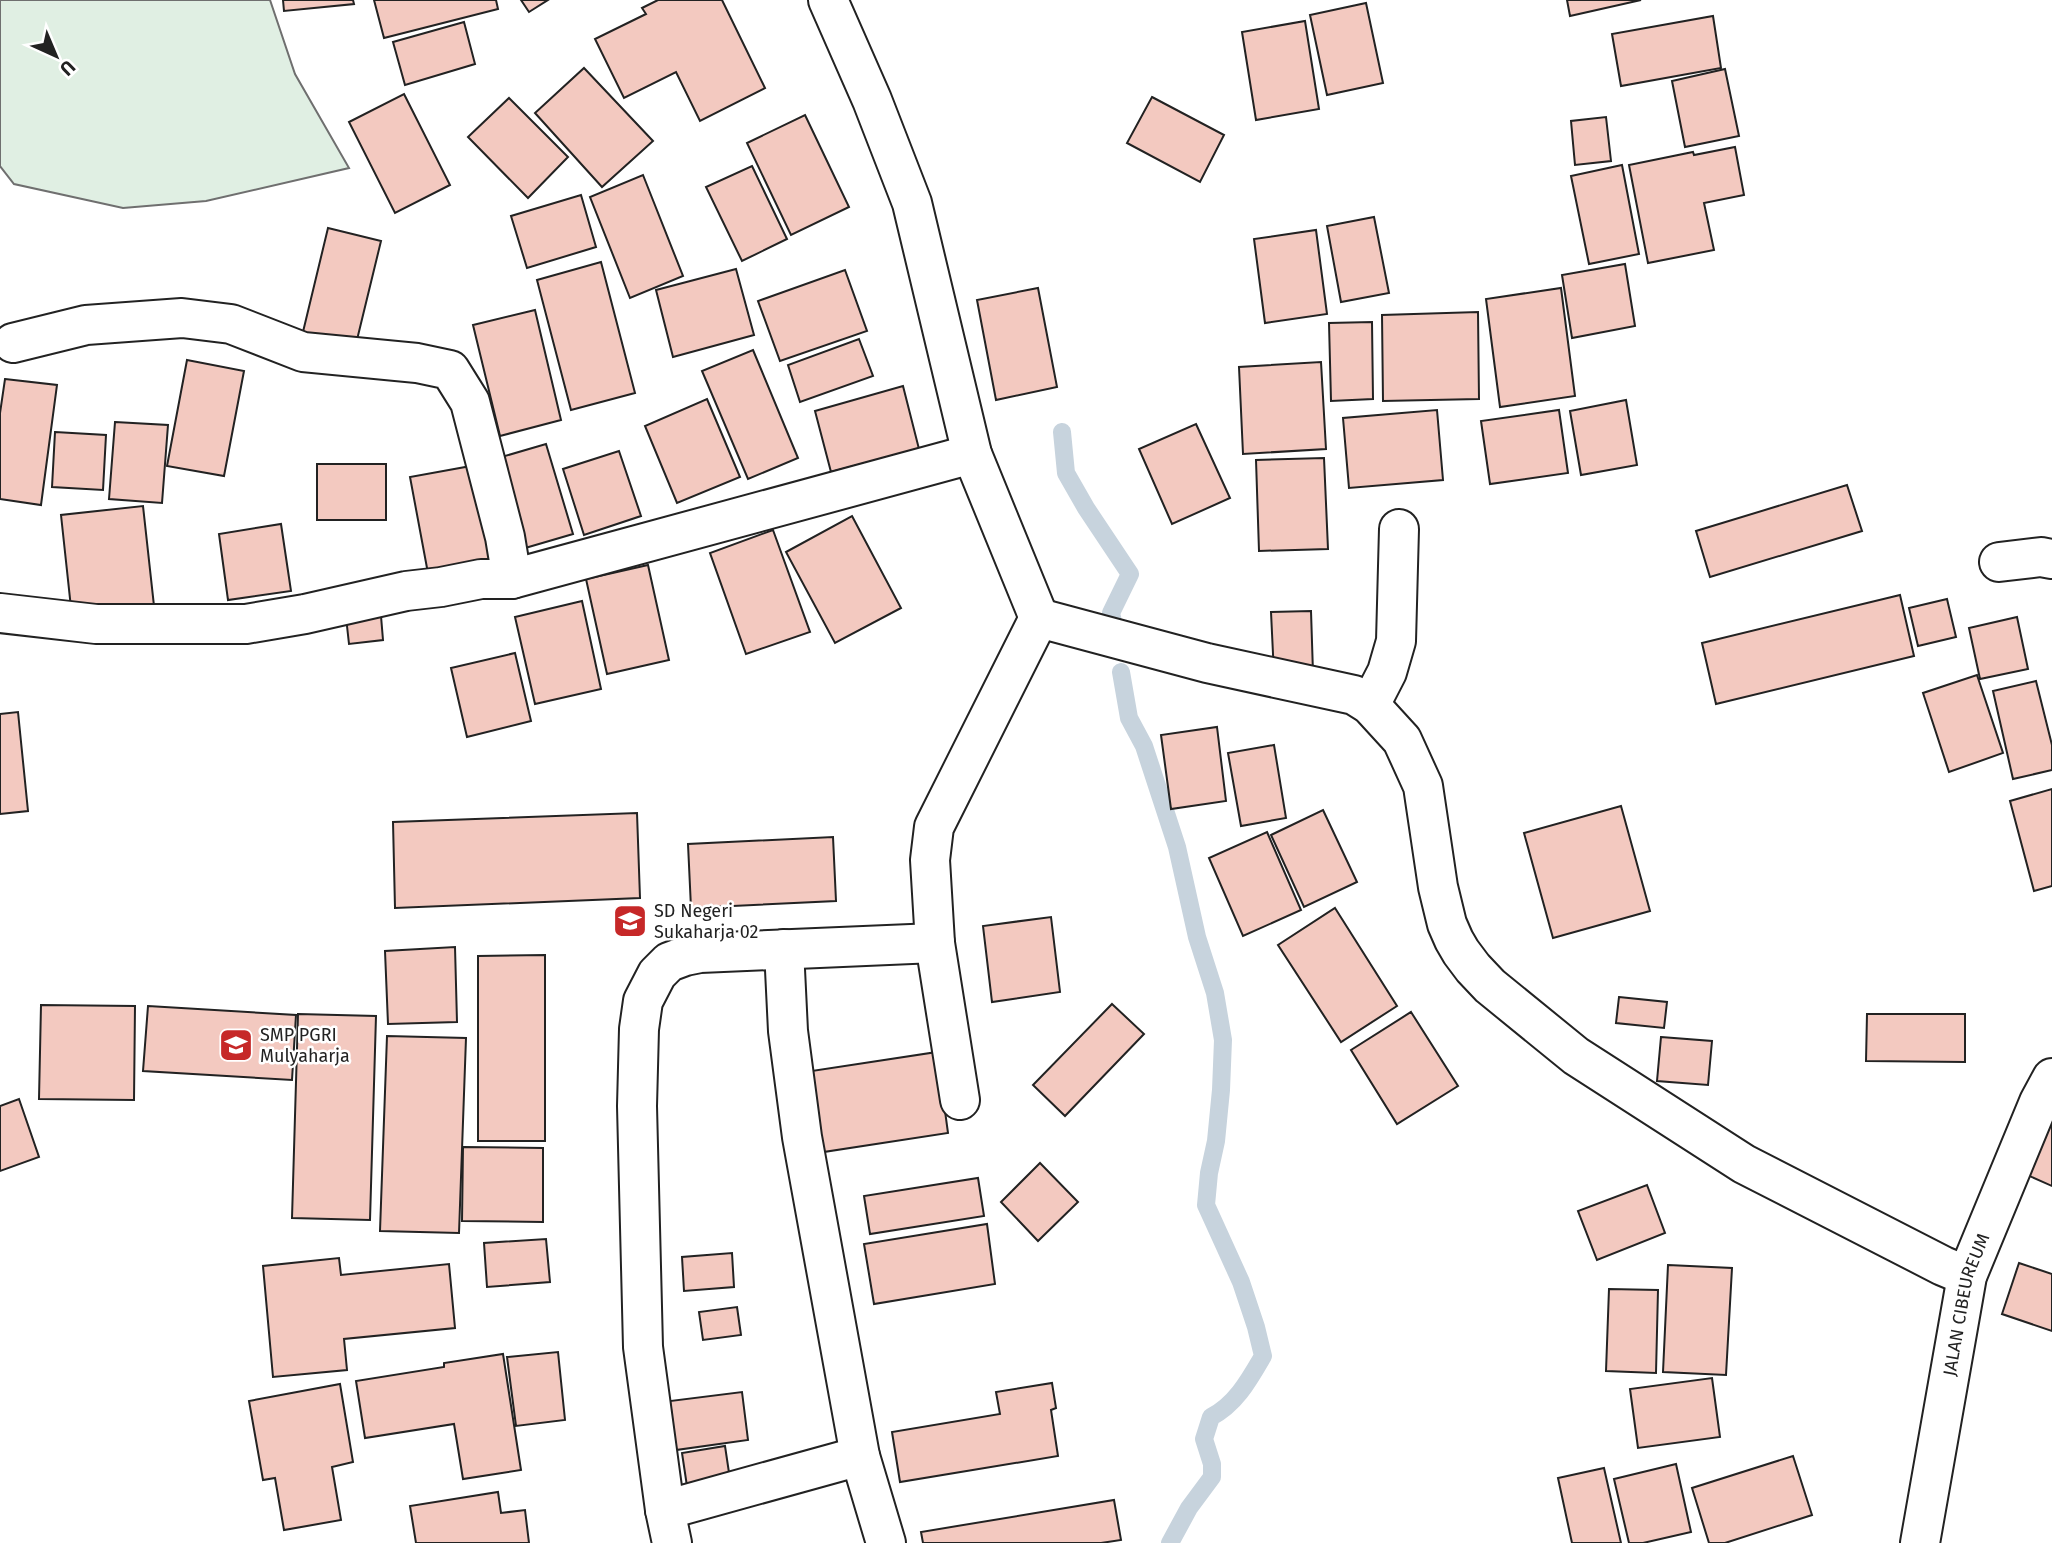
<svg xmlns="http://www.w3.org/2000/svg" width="2052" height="1543" viewBox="0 0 2052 1543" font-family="'Fira Sans',sans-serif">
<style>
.green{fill:#e0efe3;stroke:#6f6f6f;stroke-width:2}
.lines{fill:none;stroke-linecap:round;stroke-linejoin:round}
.stream{stroke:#c7d3dd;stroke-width:18}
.building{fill:#f3c9c0;stroke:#222;stroke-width:2}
.minor-casing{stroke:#222;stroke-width:42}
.minor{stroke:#fff;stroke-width:38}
.labels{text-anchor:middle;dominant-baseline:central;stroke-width:5;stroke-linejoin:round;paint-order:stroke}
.poi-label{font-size:18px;fill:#222;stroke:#fff;text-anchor:start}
.street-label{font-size:18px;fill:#222;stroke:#fff}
</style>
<rect width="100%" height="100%" fill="#fff"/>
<path class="green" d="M0,0H270L295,74L349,168L206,201L123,208L14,184L0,166Z"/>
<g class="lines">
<g class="stream">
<path d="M1062,432L1066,473L1086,508L1130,574L1111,613L1113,622"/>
<path d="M1121,672L1129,718L1144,746L1177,847L1197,937L1215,993L1223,1040L1221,1090L1216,1141L1209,1173L1206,1205L1241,1282L1256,1327L1263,1356C1249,1380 1236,1404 1211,1417L1204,1439L1212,1464V1477L1189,1508L1170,1543"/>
</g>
</g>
<g class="building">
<path d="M283,0H353L354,4L284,11Z"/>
<path d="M374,0H496L498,9L384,38Z"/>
<path d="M521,0H548L529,12Z"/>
<path d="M658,0H722L765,88L700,121L676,72L624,98L595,39L646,14L642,8Z"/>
<path d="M1567,0H1641L1570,16Z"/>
<path d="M1366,3L1383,83L1327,95L1310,15Z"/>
<path d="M1713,16L1721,68L1621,86L1612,34Z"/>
<path d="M1305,21L1319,109L1256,120L1242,32Z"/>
<path d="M464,22L475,64L405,85L393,42Z"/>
<path d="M584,68L653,141L602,187L535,113Z"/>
<path d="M1725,69L1739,136L1685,147L1672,81Z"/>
<path d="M404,94L450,185L395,213L349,122Z"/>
<path d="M1152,97L1224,135L1200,182L1127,143Z"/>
<path d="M509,98L568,157L528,198L468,137Z"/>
<path d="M805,115L849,207L791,235L747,143Z"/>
<path d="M1606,117L1611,161L1575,165L1571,121Z"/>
<path d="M1735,147L1744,195L1704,203L1714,250L1648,263L1629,165L1693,152L1694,155Z"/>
<path d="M1622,165L1639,254L1589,264L1571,176Z"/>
<path d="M752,166L787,239L742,261L706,187Z"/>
<path d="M643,175L683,276L630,298L590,197Z"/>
<path d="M581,195L596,247L527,268L511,216Z"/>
<path d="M1374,217L1389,293L1341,302L1327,226Z"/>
<path d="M328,228L381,241L355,348L302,336Z"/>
<path d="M1316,230L1327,314L1265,323L1254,239Z"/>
<path d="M601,262L635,393L571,410L537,280Z"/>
<path d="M1625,264L1635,326L1572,338L1562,275Z"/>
<path d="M736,269L754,335L673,357L656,290Z"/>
<path d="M845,270L867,331L780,361L758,301Z"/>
<path d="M1038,288L1057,387L996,400L977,300Z"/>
<path d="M1561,288L1575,396L1500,407L1486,299Z"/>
<path d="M535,310L561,420L500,436L473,325Z"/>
<path d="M1478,312L1479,399L1383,401L1382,315Z"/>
<path d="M1372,322L1373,399L1331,401L1329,323Z"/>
<path d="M859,339L873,376L800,402L788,365Z"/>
<path d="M753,350L798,458L748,479L702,371Z"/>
<path d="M187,360L244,371L224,476L167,466Z"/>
<path d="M1321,362L1326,449L1243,454L1239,367Z"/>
<path d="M5,379L57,385L41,505L0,499V413Z"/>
<path d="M903,386L919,449L831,472L815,411Z"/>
<path d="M707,399L740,477L677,503L645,426Z"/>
<path d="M1626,400L1637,465L1581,475L1570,411Z"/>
<path d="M1437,410L1443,480L1349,488L1343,418Z"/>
<path d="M1559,410L1568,473L1490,484L1481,421Z"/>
<path d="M115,422L168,425L162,503L109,499Z"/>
<path d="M1196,424L1230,498L1172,524L1139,449Z"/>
<path d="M55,432L106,435L103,490L52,487Z"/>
<path d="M546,444L573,534L515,551L488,461Z"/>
<path d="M619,451L641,516L584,535L563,469Z"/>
<path d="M1324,458L1328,549L1259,551L1256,460Z"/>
<rect x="317" y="464" width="69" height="56"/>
<path d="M482,464L502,569L430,584L410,477Z"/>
<path d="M1847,485L1862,531L1710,577L1696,531Z"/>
<path d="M143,506L154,606L72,617L61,515Z"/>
<path d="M852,516L901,608L835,643L786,552Z"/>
<path d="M281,524L291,591L228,600L219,534Z"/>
<path d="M773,530L810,632L746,654L710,553Z"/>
<path d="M648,565L669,660L607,674L586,579Z"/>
<path d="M1900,595L1914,656L1716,704L1702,643Z"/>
<path d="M1947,599L1956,637L1918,646L1909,608Z"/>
<path d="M582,601L601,689L535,704L515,617Z"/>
<path d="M380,604L383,640L349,644L345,608Z"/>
<path d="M1311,611L1313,673L1274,675L1271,612Z"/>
<path d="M2017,617L2028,669L1980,679L1969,628Z"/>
<path d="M515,653L531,721L467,737L451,668Z"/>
<path d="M1977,675L2003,753L1949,772L1923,693Z"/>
<path d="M2036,681L2052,745V770L2013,779L1993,691Z"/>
<path d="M18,712L28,811L0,814V714Z"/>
<path d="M1217,727L1226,801L1171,809L1161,735Z"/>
<path d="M1274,745L1286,818L1241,826L1228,753Z"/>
<path d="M2052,789V886L2034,891L2010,801Z"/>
<path d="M1621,806L1650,911L1553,938L1524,833Z"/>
<path d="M1323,810L1357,882L1304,907L1271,835Z"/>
<path d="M637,813L640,898L395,908L393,822Z"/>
<path d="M1267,832L1301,910L1243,936L1209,858Z"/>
<path d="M833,837L836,901L691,908L688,844Z"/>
<path d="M1335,908L1397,1006L1341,1042L1278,945Z"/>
<path d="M1051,917L1060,992L992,1002L983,926Z"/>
<path d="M455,947L457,1022L388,1024L385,951Z"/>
<path d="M545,955V1141H478V956Z"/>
<path d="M1619,997L1667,1002L1664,1028L1616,1023Z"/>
<path d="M1112,1004L1144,1034L1065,1116L1033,1085Z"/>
<path d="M41,1005L135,1006L134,1100L39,1099Z"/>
<path d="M148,1006L296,1015L292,1080L143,1071Z"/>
<path d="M1411,1012L1458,1086L1397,1124L1351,1050Z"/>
<path d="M298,1014L376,1016L370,1220L292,1218Z"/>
<path d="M1867,1014H1965V1062L1866,1061Z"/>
<path d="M387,1036L466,1038L459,1233L380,1231Z"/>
<path d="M1661,1037L1712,1041L1708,1085L1657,1081Z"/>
<path d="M937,1052L948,1133L817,1153L805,1072Z"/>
<path d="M19,1099L39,1157L0,1171V1106Z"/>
<path d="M2052,1110V1186L2025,1174Z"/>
<path d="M463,1147L543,1148V1222L462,1221Z"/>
<path d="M1040,1163L1078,1202L1038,1241L1001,1202Z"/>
<path d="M978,1178L984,1216L870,1234L864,1196Z"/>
<path d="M1647,1185L1665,1233L1597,1260L1578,1211Z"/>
<path d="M987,1224L995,1284L874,1304L864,1244Z"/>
<path d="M546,1239L550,1282L487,1287L484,1243Z"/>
<path d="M732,1253L734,1287L684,1291L682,1257Z"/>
<path d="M339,1258L341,1275L449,1264L455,1328L344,1339L347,1370L273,1377L263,1266Z"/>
<path d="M2019,1263L2052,1274V1331L2002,1314Z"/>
<path d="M1668,1265L1732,1268L1726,1375L1663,1372Z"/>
<path d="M1609,1289L1658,1290L1656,1373L1606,1371Z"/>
<path d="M737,1307L741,1335L703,1340L699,1312Z"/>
<path d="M558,1352L565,1420L516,1426L507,1357Z"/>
<path d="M503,1354L521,1470L463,1479L454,1424L365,1438L356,1381L444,1367V1363Z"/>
<path d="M1712,1378L1720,1437L1638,1448L1630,1389Z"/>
<path d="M1052,1383L1056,1408L1051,1410L1058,1456L900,1482L892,1432L1000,1414L996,1392Z"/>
<path d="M340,1384L353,1462L332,1467L341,1520L284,1530L275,1478L263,1480L249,1401Z"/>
<path d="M742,1392L748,1440L676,1450L670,1401Z"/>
<path d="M725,1446L731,1486L688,1493L682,1453Z"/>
<path d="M1793,1456L1812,1515L1725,1543H1709L1692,1488Z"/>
<path d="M1676,1464L1691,1532L1643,1543H1629L1614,1479Z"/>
<path d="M1604,1468L1621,1543H1572L1558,1478Z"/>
<path d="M498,1492L501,1513L525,1510L529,1543H416L410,1506Z"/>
<path d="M1114,1500L1121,1540L1101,1543H923L921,1532Z"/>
</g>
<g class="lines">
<g class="minor-casing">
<g id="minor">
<path d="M828,0L872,100L912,203L972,454L1039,618L934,827L930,860L935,943L960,1100"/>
<path d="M13,343L86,325L182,318L231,324L303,352L417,363L450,370L470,402L505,537L512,579"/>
<path d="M1999,562L2041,557L2052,559"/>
<path d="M0,613L96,624H246L305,614L406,591L441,587L481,579H512L972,454"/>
<path d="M1039,618L1207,663L1354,695L1370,705L1402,740L1423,786L1438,887L1447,924L1454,940L1461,952L1473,968L1490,986L1576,1056L1744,1164L1943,1266L1967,1276"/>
<path d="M1370,705L1387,672L1396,641L1399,529"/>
<path d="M784,949L788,1031L802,1137L860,1456L886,1543"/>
<path d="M665,1510L860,1456"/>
<path d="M672,1543L665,1510L643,1347L637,1106L639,1029L643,1001L657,974L669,962L685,956L700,953L935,943"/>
<path id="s1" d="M1920,1543L1967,1276L2039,1102L2052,1078"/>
</g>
</g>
<use href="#minor" class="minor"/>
</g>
<defs>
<g id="school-square" transform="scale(1.75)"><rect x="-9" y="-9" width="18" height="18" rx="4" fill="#c62828" stroke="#fff"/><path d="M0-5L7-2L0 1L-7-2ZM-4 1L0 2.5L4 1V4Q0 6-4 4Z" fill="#fff"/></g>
</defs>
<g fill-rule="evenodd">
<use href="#school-square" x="630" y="921"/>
<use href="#school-square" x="236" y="1045"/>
</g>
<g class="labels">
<g class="poi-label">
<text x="654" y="911">SD Negeri<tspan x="654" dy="21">Sukaharja 02</tspan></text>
<text x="260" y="1035">SMP PGRI<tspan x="260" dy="21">Mulyaharja</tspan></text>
</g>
<g class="street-label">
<text stroke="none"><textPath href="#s1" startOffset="243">JALAN CIBEUREUM</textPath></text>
</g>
</g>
<g transform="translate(56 56) rotate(136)" stroke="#ffffff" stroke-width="5" paint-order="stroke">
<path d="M0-5L12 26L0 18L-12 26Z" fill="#222222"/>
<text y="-10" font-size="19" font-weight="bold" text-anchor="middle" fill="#222222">U</text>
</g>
</svg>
